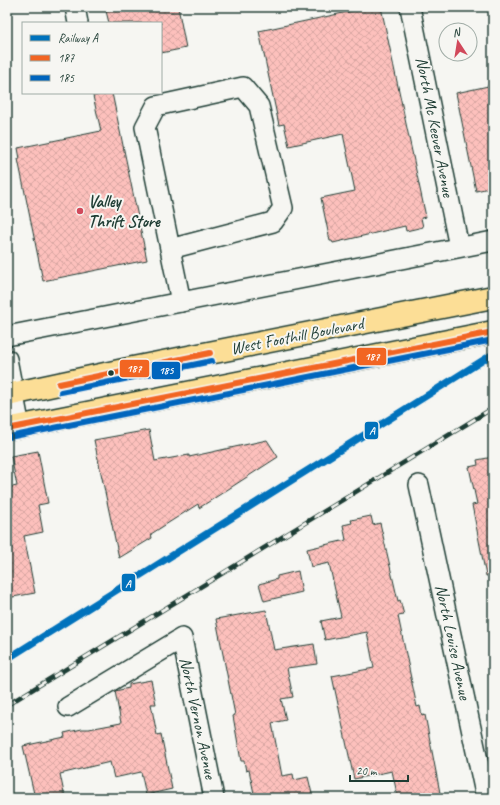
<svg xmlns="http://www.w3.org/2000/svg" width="500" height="805" viewBox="0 0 500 805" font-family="Caveat,sans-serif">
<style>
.building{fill:url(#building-cross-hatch);stroke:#1f3d34}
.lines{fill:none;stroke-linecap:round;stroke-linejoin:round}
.minor-casing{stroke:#1f3d34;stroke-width:22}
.major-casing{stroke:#1f3d34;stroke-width:25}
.minor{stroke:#f6f6f2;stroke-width:19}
.major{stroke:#fcde96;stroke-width:22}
.rail-casing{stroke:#1f3d34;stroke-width:4.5}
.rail{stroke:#f6f6f2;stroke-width:3;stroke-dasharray:9;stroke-linecap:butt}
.bus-1-casing{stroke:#f6f6f2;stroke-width:9}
.bus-2-casing{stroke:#f6f6f2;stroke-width:9}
.bus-1{stroke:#f26522;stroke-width:6}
.bus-2{stroke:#0065bd;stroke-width:6}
.rail-1-casing{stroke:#f6f6f2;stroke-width:10}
.rail-1{stroke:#0072bc;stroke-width:7}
.poi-dot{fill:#d1495b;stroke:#f6f6f2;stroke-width:1.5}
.bus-dot{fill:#1f3d34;stroke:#f6f6f2;stroke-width:1.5}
.labels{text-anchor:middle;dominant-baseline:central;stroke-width:4;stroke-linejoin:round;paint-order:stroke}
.street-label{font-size:17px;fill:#1f3d34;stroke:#f6f6f2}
.poi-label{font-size:17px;font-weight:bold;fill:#1f3d34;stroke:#f6f6f2;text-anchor:start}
.line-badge{stroke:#f6f6f2;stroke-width:1.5}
.badge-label{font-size:11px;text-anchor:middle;font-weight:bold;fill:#fff}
</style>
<defs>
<pattern id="building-cross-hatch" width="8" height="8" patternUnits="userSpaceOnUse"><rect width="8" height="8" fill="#fdc0bc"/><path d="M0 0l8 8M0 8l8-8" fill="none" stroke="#d8a6a2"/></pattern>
</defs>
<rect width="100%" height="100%" fill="#f6f6f2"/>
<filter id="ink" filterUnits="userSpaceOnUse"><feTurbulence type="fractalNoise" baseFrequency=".025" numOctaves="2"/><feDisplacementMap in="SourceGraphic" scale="8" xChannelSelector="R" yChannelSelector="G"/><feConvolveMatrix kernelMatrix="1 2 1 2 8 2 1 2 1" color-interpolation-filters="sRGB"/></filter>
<g filter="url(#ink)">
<g class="building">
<path d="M105,7H178L186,48L161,53V23H109Z"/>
<path d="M371,7H381L426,217L421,218L423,227L406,231L405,226L333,243L332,241H330L321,198L355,191L343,134L289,146L284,124L279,125L259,31Z"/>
<path d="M493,85V187L476,191L456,93Z"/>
<path d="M106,93H112L147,260L43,281L18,159H20L18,148L101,131L93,96Z"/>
<path d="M149,430L155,461L189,455V457L267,440L278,457L199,508L198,504L151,534L152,538L119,558L94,440Z"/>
<path d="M38,451L48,503L38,505L43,532L24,536L35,593L7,598V488L17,486L11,456Z"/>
<path d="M493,457V575L486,576L472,505L477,504L469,467L478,465L477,460Z"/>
<path d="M371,516L373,525L380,523L398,601L400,600L404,615L398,616L417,707L420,706L422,716L425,715L441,798H398L392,771L354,779L332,676L374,668L367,632L325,640L321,621L341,617L329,563L311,567L307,549L346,540L343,525L352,523L351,520Z"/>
<path d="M298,571L302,592L264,601L259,584L277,579V576Z"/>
<path d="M266,610L274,650L314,644L317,664L287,668L293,697L281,699L286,720L272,723L282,776L293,774L294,780L308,777L313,798H255L249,770L246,771L244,761H241L233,716L235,715L216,619Z"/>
<path d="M151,680L156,704H151L157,735L161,734L172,789L146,795L141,772L114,778L110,762L60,774L65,798H35L23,746L65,737L64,733L82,729H89L121,723L115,691L129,688V684Z"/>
</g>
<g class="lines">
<g class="minor-casing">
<g id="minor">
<path d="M75,7L78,23"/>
<path d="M410,7L459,247"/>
<path d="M170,249L273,222L283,208L259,106L243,87L156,106L145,127L181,302"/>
<path d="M7,336L493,241"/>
<path d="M7,359L20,427"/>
<path d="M419,485L486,798"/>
<path d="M68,707L182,638L214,798"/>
</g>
</g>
<g class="major-casing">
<g id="major">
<path d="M7,395L133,368L493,297"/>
<path d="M7,429L493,332"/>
</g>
</g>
<use href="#minor" class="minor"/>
<use href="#major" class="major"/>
<g class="rail-casing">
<path id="rail" d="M7,705L493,408"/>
</g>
<use href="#rail" class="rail"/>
<g class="bus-1-casing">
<g id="bus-1">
<path d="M59,384L210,353"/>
<path d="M7,429L493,332"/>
</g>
</g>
<g class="bus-2-casing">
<g id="bus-2">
<path d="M61,392L212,361"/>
<path d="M9,437L493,340"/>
</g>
</g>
<use href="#bus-1" class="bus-1"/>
<use href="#bus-2" class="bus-2"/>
<g class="rail-1-casing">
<path id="rail-1" d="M7,659L493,354"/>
</g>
<use href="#rail-1" class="rail-1"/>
</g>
</g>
<circle class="poi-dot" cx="80" cy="211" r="4"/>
<circle class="bus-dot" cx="111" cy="373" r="3.5"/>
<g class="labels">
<g class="street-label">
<text transform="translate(435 127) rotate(79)">North Mc Keever Avenue</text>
<text transform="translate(297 336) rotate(-11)">West Foothill Boulevard</text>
<text transform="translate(453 642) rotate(78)">North Louise Avenue</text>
<text transform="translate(198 718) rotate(78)">North Vernon Avenue</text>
</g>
<g class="poi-label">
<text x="88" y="201">Valley<tspan x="88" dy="20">Thrift Store</tspan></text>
</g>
</g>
<g class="line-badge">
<rect x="356" y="347" width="31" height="19" rx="4" fill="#f26522"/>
<rect x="119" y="359" width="31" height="19" rx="4" fill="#f26522"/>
<rect x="151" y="361" width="30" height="19" rx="4" fill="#0065bd"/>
<rect x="364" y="421" width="15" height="19" rx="4" fill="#0072bc"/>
<rect x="121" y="573" width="15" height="19" rx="4" fill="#0072bc"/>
</g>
<g class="badge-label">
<text x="372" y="360">187</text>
<text x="134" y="372">187</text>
<text x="166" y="374">185</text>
<text x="372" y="434">A</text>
<text x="128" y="587">A</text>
</g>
<rect width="500" height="805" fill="none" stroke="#f6f6f2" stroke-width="24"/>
<rect x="12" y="12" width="476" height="781" fill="none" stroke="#1f3d34" stroke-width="1.5" filter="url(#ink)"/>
<rect x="22" y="22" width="140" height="72" fill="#f6f6f2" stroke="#a0aca6"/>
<rect x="30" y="35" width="20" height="6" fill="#0072bc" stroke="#a0aca6"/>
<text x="58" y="42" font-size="12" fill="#1f3d34">Railway A</text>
<rect x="30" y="55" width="20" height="6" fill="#f26522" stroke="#a0aca6"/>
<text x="58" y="62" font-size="12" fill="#1f3d34">187</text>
<rect x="30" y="75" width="20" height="6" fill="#0065bd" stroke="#a0aca6"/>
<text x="58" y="82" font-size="12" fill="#1f3d34">185</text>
<g transform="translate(458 42) rotate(348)"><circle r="19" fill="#f6f6f2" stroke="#a0aca6"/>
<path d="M0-3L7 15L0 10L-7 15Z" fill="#d1495b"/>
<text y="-6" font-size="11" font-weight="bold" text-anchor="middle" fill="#1f3d34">N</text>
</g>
<path d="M350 775v6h58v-6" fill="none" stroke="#1f3d34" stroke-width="2"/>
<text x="356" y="775" font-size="12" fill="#1f3d34" stroke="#f6f6f2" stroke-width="3" paint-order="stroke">20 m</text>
</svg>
